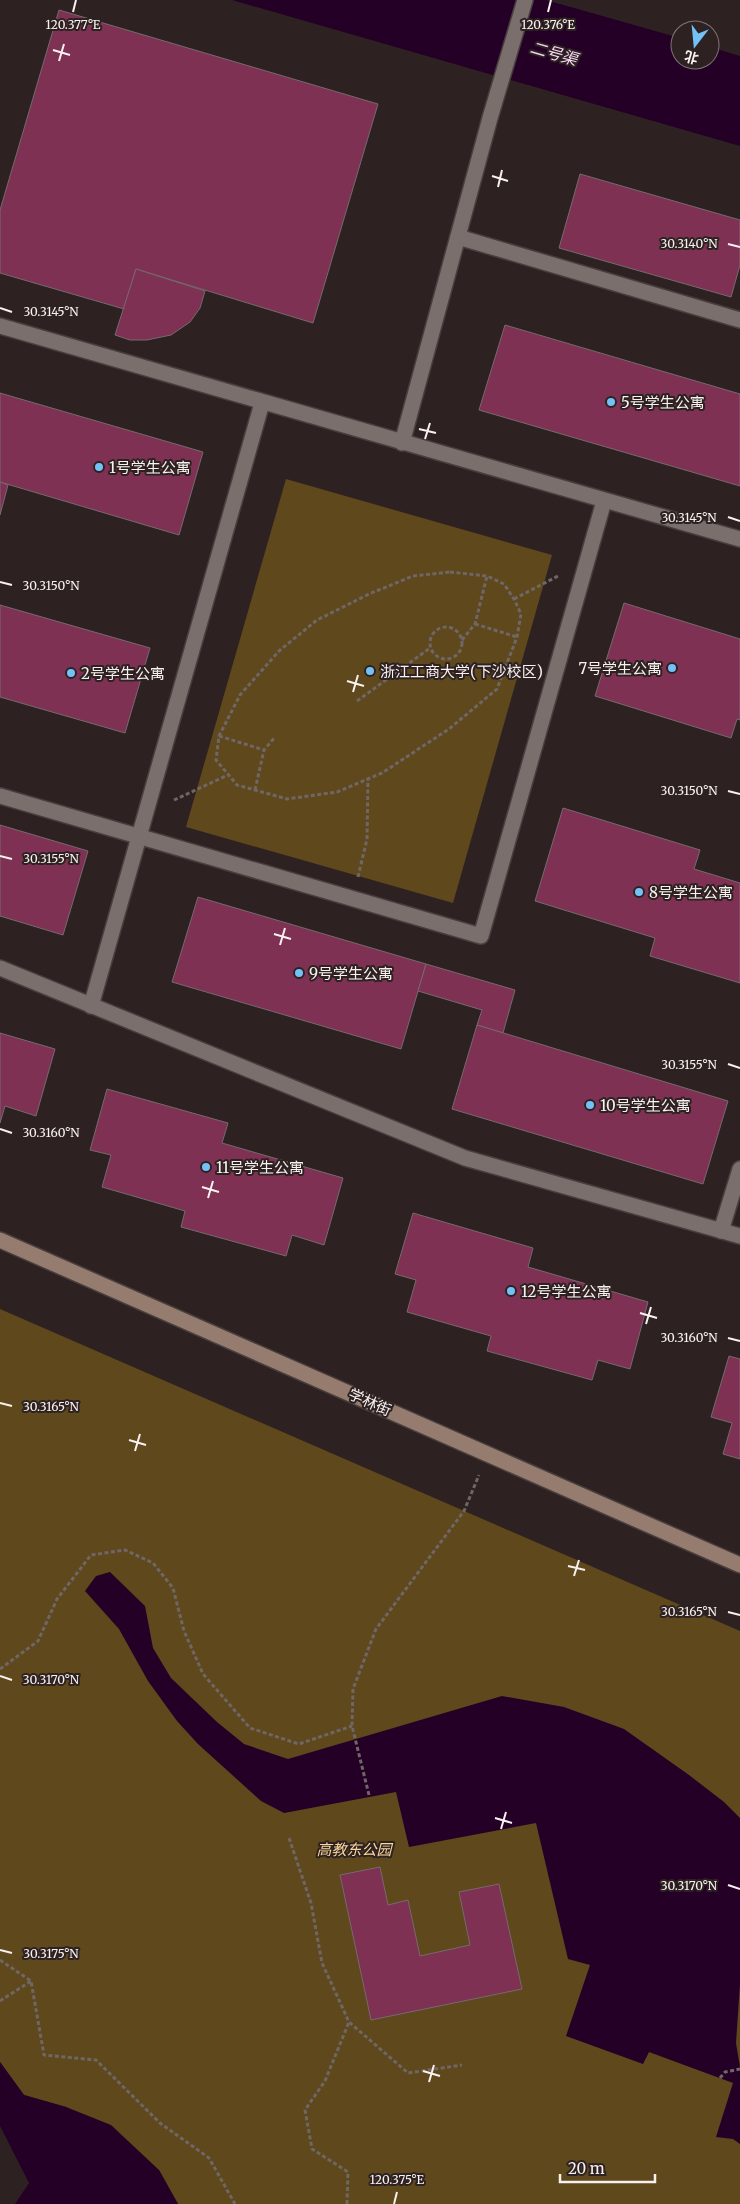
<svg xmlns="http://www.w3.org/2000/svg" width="740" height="2204" viewBox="0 0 740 2204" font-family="Merriweather,'Noto Sans SC',serif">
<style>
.green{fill:#5e481c}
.water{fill:#240027}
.building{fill:#7e3153;stroke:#766a6e}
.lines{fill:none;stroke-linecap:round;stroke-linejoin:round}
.street-casing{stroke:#473e3d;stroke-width:18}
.secondary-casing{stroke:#473e3d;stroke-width:18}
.path{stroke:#706665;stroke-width:3;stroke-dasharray:4 2.5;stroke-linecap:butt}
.street{stroke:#7b6f6d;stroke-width:15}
.secondary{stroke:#967c6f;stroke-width:15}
.ticks{fill:none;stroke:#f8f1f0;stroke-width:2}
.poi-dot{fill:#73c1f6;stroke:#2d2221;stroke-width:2}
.labels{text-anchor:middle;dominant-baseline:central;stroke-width:4;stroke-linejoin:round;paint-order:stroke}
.poi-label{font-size:15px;fill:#f8f1f0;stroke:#2d2221;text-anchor:start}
.street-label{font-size:15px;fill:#f8f1f0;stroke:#2d2221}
.park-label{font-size:15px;font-style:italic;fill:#f9d79b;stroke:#2d2221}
.water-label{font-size:16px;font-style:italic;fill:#f9d7f9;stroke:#2d2221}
.ticks-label{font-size:12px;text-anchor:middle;fill:#f8f1f0;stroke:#2d2221;stroke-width:4;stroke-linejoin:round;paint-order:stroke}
</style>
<rect width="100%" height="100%" fill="#2d2221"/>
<g class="green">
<path d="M286,479L552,555L453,903L186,827Z"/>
<path d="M0,1309L740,1631V2204H178L159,2170L66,2107L24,2095L0,2062Z"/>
</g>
<g class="water">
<path d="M232,0H546L680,38V60H710V47L740,56V146Z"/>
<path d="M110,1572L145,1606L153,1648L171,1678L217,1722L244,1744L288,1759L502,1696L564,1707L624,1729L689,1775L724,1802L740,1818V1984L736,2043L740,2067V2144L733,2139L716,2137L733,2083L649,2052L643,2064L566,2036L590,1965L568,1959L536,1823L409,1847L396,1792L284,1813L261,1801L198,1744L177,1721L148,1681L119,1629L85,1591L96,1576Z"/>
<path d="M0,2062L24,2095L66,2107L111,2125L159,2170L178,2204H15L29,2183L0,2126Z"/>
</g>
<g class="building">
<path d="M59,10L378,104L313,323L136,269L124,309L0,273V210Z"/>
<path d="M580,174L740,220V265L731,297L559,248Z"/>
<path d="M136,269L205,291L200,308L190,322L171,335L147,340H130L115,335Z"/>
<path d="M505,325L740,394V486L479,410Z"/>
<path d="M0,393L203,452L179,535L0,482Z"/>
<path d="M0,482L8,485L0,515Z"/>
<path d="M624,603L740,639V720L737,719L731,738L595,696Z"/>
<path d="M0,605L150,648L125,733L0,697Z"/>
<path d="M563,808L700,850L694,869L740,883V983L650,956L655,938L535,901Z"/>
<path d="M0,825L88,851L63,935L0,916Z"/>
<path d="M198,897L426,964L401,1049L172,982Z"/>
<path d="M426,964L515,990L503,1033L477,1025L482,1010L418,991Z"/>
<path d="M477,1025L728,1101L703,1184L452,1109Z"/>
<path d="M0,1033L55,1049L36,1116L5,1106L0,1123Z"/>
<path d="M107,1089L228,1123L222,1143L343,1178L324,1245L292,1235L286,1256L181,1227L185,1211L102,1187L111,1155L90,1150Z"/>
<path d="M413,1213L533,1248L528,1267L648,1302L630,1369L598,1360L592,1380L487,1351L491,1336L407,1312L416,1280L395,1274Z"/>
<path d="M729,1356L740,1359V1459L723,1454L732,1423L711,1417Z"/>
<path d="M380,1867L388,1905L408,1900L420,1956L470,1945L459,1892L499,1884L522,1989L371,2020L340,1875Z"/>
</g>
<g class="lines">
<g class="street-casing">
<g id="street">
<path d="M458,237L740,320"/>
<path d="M0,326L740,539"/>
<path d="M402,443L490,118L525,0"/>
<path d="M0,796L481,936L604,501"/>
<path d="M0,968L465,1158L740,1236"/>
<path d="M91,1006L262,403"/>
<path d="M721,1231L740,1169"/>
</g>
</g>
<g class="secondary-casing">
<path id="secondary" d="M0,1240L740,1565"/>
</g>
<g class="path">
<path d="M450,572L487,576L504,584L514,599L521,614L517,637L497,689L449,729L382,773L337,792L287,799L237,785L216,760L219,736L240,695L279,651L317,620L369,594L413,576Z"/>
<path d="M514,599L558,576"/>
<path d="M475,624L517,637"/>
<circle cx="446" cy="643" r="16"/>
<path d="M462,640L475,624L487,576"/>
<path d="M357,701L430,648"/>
<path d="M219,736L264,750"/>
<path d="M255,790L264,750L275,737"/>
<path d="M174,800L228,775"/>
<path d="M358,877L367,839L368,778"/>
<path d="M0,1669L38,1641L57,1599L91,1555L125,1550L153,1563L173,1588L184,1631L203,1674L250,1728L299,1744L352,1726"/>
<path d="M369,1795L352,1726L353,1689L376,1629L464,1511L479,1475"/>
<path d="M289,1838L311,1903L322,1963L349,2022L408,2073L462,2065"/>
<path d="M0,1960L31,1981L44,2055L96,2060L160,2123L209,2158L235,2204"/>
<path d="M0,2001L31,1981"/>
<path d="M720,2078L725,2072L740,2069"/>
<path d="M347,2204L348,2172L312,2149L305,2110L325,2081L349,2022"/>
</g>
<use href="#street" class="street"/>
<use href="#secondary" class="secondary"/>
</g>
<path class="ticks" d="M73,12L76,0M548,12L551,0M53,50L70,55M59,61L64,44M492,176L508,181M498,187L502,170M728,244L740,247M0,308L12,312M419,429L436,433M425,439L430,423M728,517L740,521M0,582L12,585M347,681L364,686M353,692L358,675M728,791L740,794M0,856L12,859M274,934L291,939M280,945L285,928M728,1064L740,1068M0,1129L12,1133M202,1187L219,1192M208,1198L213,1181M640,1313L657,1318M646,1324L651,1307M728,1338L740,1341M0,1403L12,1406M129,1440L146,1445M135,1451L140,1434M568,1566L585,1570M574,1576L579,1560M728,1612L740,1615M0,1676L12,1680M495,1818L512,1823M501,1829L506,1812M728,1885L740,1889M0,1950L12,1953M423,2071L440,2076M429,2082L434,2065M394,2204L397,2192"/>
<g class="poi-dot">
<circle cx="611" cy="402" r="5"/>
<circle cx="99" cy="467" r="5"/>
<circle cx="672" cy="668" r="5"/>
<circle cx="370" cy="671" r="5"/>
<circle cx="71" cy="673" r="5"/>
<circle cx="639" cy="892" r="5"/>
<circle cx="299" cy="973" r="5"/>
<circle cx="590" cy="1105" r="5"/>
<circle cx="206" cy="1167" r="5"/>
<circle cx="511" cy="1291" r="5"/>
</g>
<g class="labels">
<g class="poi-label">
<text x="621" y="402">5号学生公寓</text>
<text x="109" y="467">1号学生公寓</text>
<text x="662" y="668" text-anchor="end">7号学生公寓</text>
<text x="380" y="671">浙江工商大学(下沙校区)</text>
<text x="81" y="673">2号学生公寓</text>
<text x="649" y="892">8号学生公寓</text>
<text x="309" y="973">9号学生公寓</text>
<text x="600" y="1105">10号学生公寓</text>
<text x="216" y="1167">11号学生公寓</text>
<text x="521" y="1291">12号学生公寓</text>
</g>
<g class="street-label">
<text transform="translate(370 1402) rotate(24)">学林街</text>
</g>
<g class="park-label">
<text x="354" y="1849">高教东公园</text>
</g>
<g class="water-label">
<text transform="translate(554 53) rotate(16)">二号渠</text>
</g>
</g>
<g class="ticks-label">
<text x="73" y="29">120.377°E</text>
<text x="548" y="29">120.376°E</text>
<text x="689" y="248">30.3140°N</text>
<text x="51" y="316">30.3145°N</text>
<text x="689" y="522">30.3145°N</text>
<text x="51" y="590">30.3150°N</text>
<text x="689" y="795">30.3150°N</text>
<text x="51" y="863">30.3155°N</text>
<text x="689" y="1069">30.3155°N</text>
<text x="51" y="1137">30.3160°N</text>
<text x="689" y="1342">30.3160°N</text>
<text x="51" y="1411">30.3165°N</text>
<text x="689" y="1616">30.3165°N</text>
<text x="51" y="1684">30.3170°N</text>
<text x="689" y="1890">30.3170°N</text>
<text x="51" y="1958">30.3175°N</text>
<text x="397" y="2184">120.375°E</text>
</g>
<g transform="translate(695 45) rotate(196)"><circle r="24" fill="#2d2221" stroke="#7e7574"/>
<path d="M0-4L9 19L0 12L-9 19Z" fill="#73c1f6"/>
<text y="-8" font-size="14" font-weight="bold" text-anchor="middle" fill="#f8f1f0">北</text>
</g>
<path d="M560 2174v8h95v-8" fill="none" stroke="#f8f1f0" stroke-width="2.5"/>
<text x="568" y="2174" font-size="15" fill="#f8f1f0" stroke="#2d2221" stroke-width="4" paint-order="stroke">20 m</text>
</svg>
